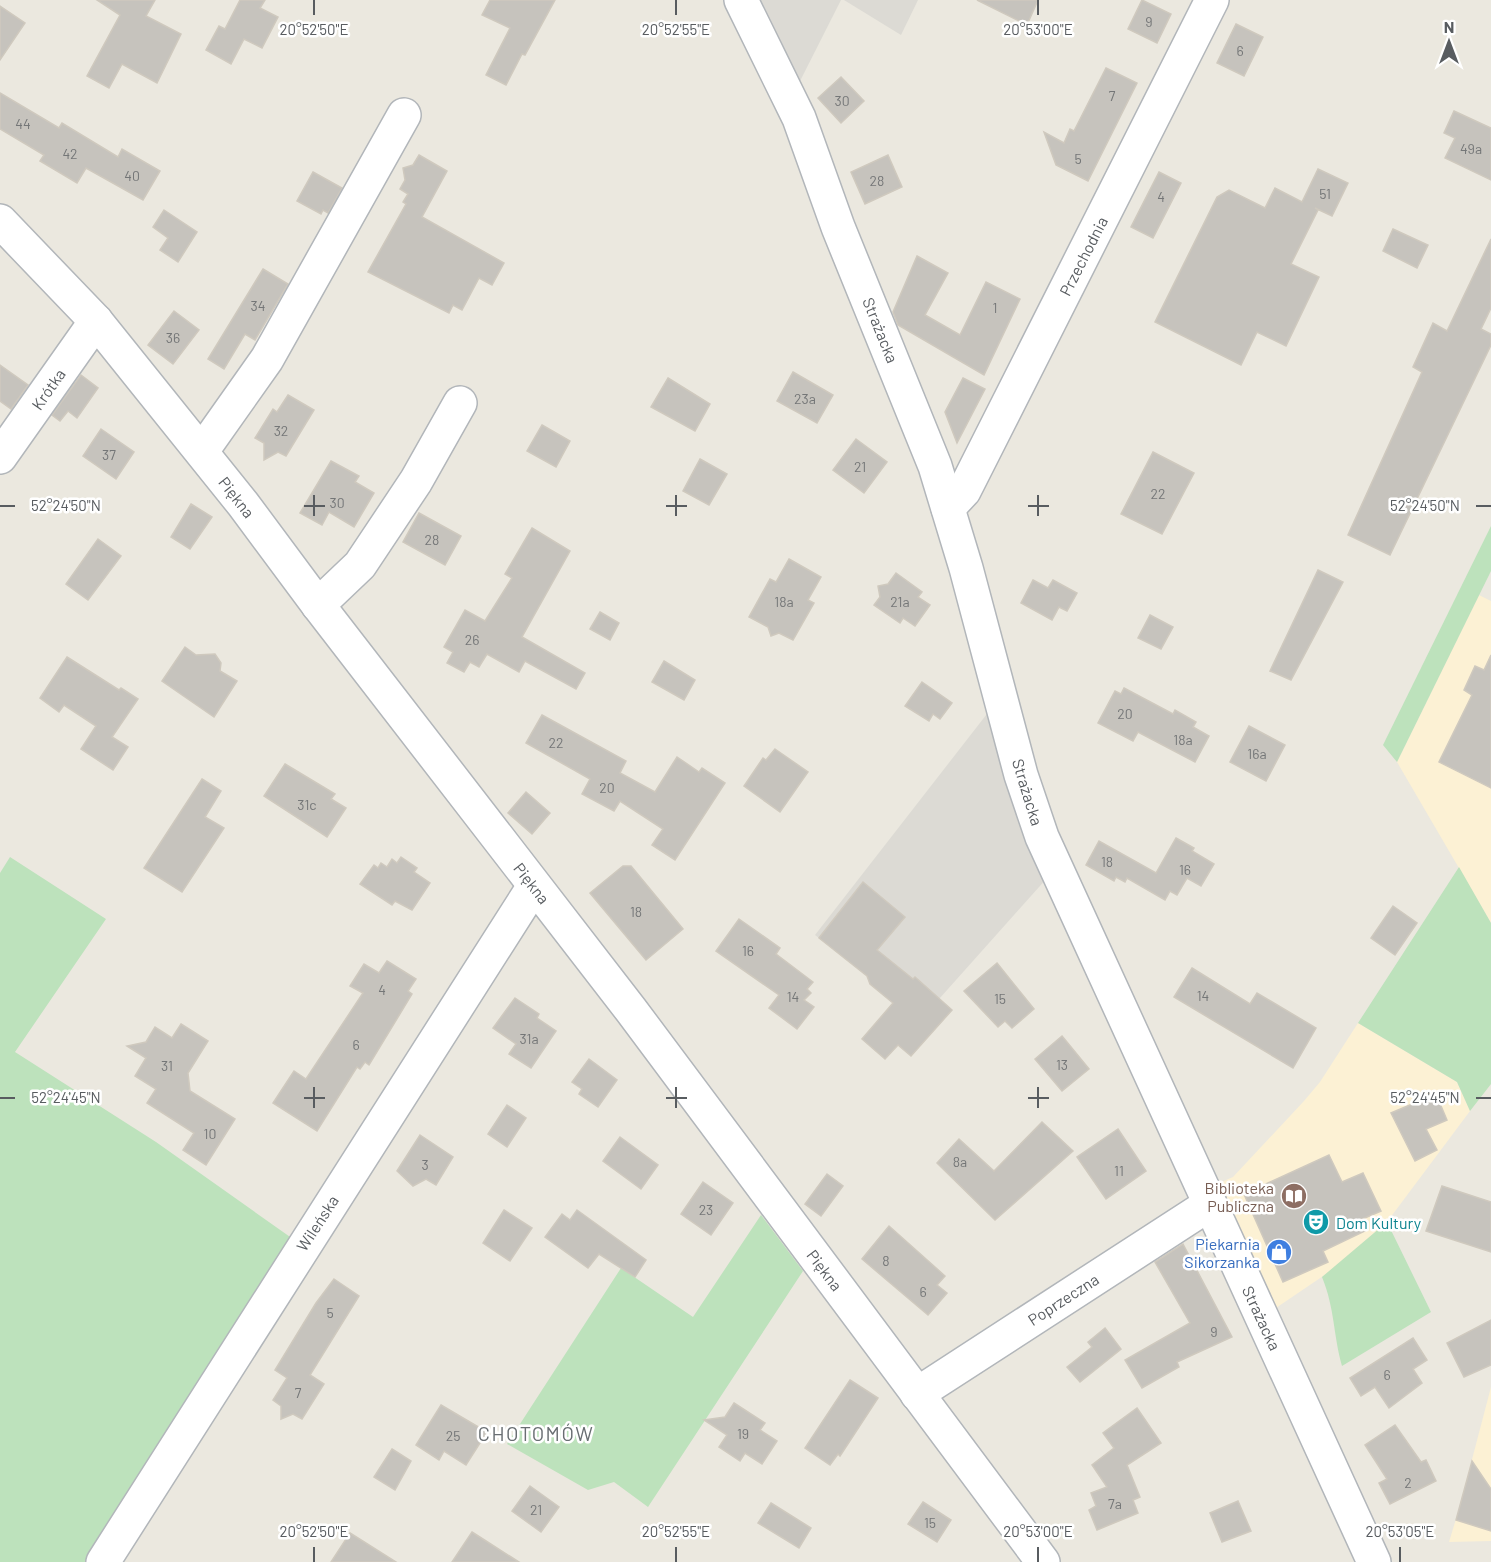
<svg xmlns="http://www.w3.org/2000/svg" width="1491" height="1562" viewBox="0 0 1491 1562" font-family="Barlow,sans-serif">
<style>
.commercial{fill:#fcf1d4}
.industrial{fill:#dcdad4}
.green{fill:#bde2bc}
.building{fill:#c6c3bd;stroke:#cfc9be;stroke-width:1.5}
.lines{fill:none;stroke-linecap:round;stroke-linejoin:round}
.minor-casing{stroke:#b2b6ba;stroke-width:36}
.minor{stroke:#fff;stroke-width:33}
.ticks{fill:none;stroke:#585c60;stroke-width:2}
.labels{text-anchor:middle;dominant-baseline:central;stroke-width:5;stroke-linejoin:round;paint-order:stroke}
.number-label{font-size:14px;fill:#747677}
.street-label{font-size:16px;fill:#585c60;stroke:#fff}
.education-label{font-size:16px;fill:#785e54;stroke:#fff;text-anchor:end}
.culture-label{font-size:16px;fill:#0d838f;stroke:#fff;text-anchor:start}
.shop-label{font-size:16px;fill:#366cbe;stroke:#fff;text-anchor:end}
.quarter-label{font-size:20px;letter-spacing:1.5px;fill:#696e72;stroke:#fff}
.ticks-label{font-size:15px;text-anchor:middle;fill:#585c60;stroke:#fff;stroke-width:5;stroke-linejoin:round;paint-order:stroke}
</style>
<rect width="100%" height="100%" fill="#ebe8df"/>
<g class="commercial">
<path d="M1479,595L1491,601V923L1397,762Z"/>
<path d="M1358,1023L1457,1082L1470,1111L1387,1222L1332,1270L1270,1312L1212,1186L1233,1177L1304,1101L1320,1082Z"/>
<path d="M1491,1387V1541L1449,1542L1459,1509Z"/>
</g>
<g class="industrial">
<path d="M761,0H841L795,91L755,13Z"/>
<path d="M844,0H918L901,35Z"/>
<path d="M990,710L1048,877L923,1017L815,935Z"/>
</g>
<g class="green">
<path d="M1491,526V571L1397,762L1383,745Z"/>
<path d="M10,857L106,919L15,1052L156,1142L293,1239L91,1562H0V873Z"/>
<path d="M1459,867L1491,923V1084L1470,1111L1457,1082L1358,1023Z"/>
<path d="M761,1215L803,1271L648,1507L614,1482L588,1490L507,1444L621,1268L693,1317Z"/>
<path d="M1387,1222L1431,1312L1342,1366C1333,1334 1335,1309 1322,1277Z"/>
</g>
<g class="building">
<path d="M97,0H155L146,16L181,34L157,83L122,64L109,88L87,76L120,15Z"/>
<path d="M240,0H265L260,8L278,17L262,48L244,39L231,64L206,50L219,26L225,29Z"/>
<path d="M490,0H555L525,55L522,54L506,85L486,75L510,28L482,15Z"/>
<path d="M977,0H1038L1027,25Z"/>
<path d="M1142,0L1171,14L1157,43L1128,29Z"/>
<path d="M0,6L25,23L0,60Z"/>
<path d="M1236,24L1263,37L1244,76L1217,63Z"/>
<path d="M1106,68L1137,83L1088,181L1056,165L1044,132L1064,143L1070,129L1074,131Z"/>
<path d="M841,77L864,101L841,123L818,98Z"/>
<path d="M0,93L59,128L62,123L118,157L122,149L160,171L143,200L86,168L77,183L40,161L44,155L0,129Z"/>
<path d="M1454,111L1491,128V180L1445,158L1455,138L1444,133Z"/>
<path d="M419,155L447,171L422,217L504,263L492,285L479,278L462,310L453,305L449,313L368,272L406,204L403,202L408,194L400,189L405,180L403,168L413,165Z"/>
<path d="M888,155L902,187L865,204L851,172Z"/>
<path d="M1318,169L1348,183L1332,216L1315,208L1318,210L1291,264L1319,277L1286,346L1257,332L1241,365L1155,322L1217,197L1229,190L1265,208L1275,188L1302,202Z"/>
<path d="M313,172L342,188L328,213L323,210L321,214L297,201Z"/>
<path d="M1159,172L1181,183L1153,238L1131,227Z"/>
<path d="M164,210L197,232L178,262L160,250L168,238L153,227Z"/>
<path d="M1393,229L1428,245L1417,268L1383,251Z"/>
<path d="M1491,239V308L1481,329L1491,334V345L1390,555L1348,535L1422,372L1413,367L1433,323L1447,331Z"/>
<path d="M917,256L948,273L925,315L960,335L986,282L1020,299L984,375L898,325L893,312Z"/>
<path d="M263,269L288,284L255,340L245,334L224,369L208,359Z"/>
<path d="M174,311L199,330L173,364L148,345Z"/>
<path d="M0,365L28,385L11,409L0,401Z"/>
<path d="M793,372L833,395L817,423L777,401Z"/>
<path d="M81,375L98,388L77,418L68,411L60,421L52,415Z"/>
<path d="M668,378L710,404L695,431L651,407Z"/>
<path d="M963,378L985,389L957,443L945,412Z"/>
<path d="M288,395L314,410L286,456L278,452L264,460V443L255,438L273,409L277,412Z"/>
<path d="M542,425L570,441L556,467L527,451Z"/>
<path d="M101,429L134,452L116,479L83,456Z"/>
<path d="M856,439L887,462L864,493L833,470Z"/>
<path d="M1153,452L1194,473L1162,534L1121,514Z"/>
<path d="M700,459L727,474L709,505L683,491Z"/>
<path d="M331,461L359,476L355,482L374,493L354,527L329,512L322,525L300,513Z"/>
<path d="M191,504L212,517L190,549L171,537Z"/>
<path d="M419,513L461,536L445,565L403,542Z"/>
<path d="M532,528L570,551L522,637L585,673L576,689L525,661L519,672L487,654L479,667L470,662L464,672L447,663L453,652L444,647L465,610L485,621L512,578L505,574Z"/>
<path d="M98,539L121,556L88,600L66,584Z"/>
<path d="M789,559L821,577L808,600L814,603L793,640L779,633L771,636L768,627L749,617L770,579L776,582Z"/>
<path d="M1318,570L1343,582L1291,680L1270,671Z"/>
<path d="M896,573L922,592L918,597L930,605L915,626L903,618L900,623L874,605L880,597L878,586L888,584Z"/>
<path d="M1033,580L1048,588L1053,580L1077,593L1067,611L1059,607L1052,620L1021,603Z"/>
<path d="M600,612L619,623L610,640L590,629Z"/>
<path d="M1150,615L1173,627L1161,649L1138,638Z"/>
<path d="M185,647L196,655L215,654L221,663L220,671L237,681L214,717L162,681Z"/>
<path d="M1491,655V788L1439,762L1472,695L1464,690L1475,666L1484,670Z"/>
<path d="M67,657L119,690L121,688L138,699L112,737L128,747L113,770L81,749L96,726L64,705L59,712L40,698Z"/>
<path d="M664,661L695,680L684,700L652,682Z"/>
<path d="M922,682L952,703L940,719L933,714L929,721L905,706Z"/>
<path d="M1124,688L1173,714L1175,710L1196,722L1193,727L1209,736L1195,762L1138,732L1133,741L1098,723L1115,691L1121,694Z"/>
<path d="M542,715L626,761L620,773L655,792L677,757L699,772L702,768L725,783L675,860L652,845L663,829L620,801L614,811L582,794L590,779L526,743Z"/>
<path d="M1249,726L1285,745L1266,781L1230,762Z"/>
<path d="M775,749L808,772L780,812L744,786L763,758L766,760Z"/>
<path d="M285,764L335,794L331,799L346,808L327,837L264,796Z"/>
<path d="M202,779L221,791L205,817L224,828L182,892L144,868Z"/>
<path d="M526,792L550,813L532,834L508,813Z"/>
<path d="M1176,838L1194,848L1192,851L1214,864L1201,886L1187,878L1177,895L1170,891L1165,900L1127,878L1125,882L1116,877L1114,881L1086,865L1099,841L1156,873Z"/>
<path d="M401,857L417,868L414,872L430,883L412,910L395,901L392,905L360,884L374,865L378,868L381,863L387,867L392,859L397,863Z"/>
<path d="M623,866H631L683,929L646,960L590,893Z"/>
<path d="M863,882L905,917L877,950L913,979L915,977L952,1010L911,1056L898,1045L885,1059L862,1039L893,1003L870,984L867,976L819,938Z"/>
<path d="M1393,906L1417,923L1395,955L1371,938Z"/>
<path d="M739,919L780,948L776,954L813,982L807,989L811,993L804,1000L814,1007L797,1029L769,1008L779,995L716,951Z"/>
<path d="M387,961L416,979L408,991L412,994L369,1065L365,1062L360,1069L357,1067L317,1131L273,1103L294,1071L306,1079L363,993L350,986L364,964L379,973Z"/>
<path d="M997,963L1034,1009L1012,1028L1005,1021L998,1027L964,991Z"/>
<path d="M1192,968L1250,1004L1257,993L1316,1028L1293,1068L1174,997Z"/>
<path d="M515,998L539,1014L537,1018L556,1031L531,1068L509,1054L516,1044L493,1028Z"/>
<path d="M181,1024L208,1041L188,1073L190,1091L235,1119L206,1165L183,1150L194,1133L147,1103L156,1089L135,1076L146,1058L127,1046L146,1042L155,1027L172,1038Z"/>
<path d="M1062,1036L1089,1069L1062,1091L1035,1059Z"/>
<path d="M589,1059L617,1080L598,1107L579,1094L582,1089L572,1082Z"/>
<path d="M1436,1094L1447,1120L1426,1129L1437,1150L1415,1161L1391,1113Z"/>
<path d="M507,1105L526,1118L507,1147L488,1134Z"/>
<path d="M1042,1122L1073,1151L995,1220L937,1163L959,1139L994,1171Z"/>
<path d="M1118,1129L1146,1171L1106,1199L1077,1157Z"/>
<path d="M420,1135L453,1157L436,1185L426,1179L413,1186L397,1171Z"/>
<path d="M620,1137L658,1165L641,1189L603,1161Z"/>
<path d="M1329,1155L1342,1182L1363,1173L1381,1211L1360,1220L1365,1231L1323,1251L1328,1262L1283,1282L1244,1194Z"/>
<path d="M827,1174L843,1186L821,1216L805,1204Z"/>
<path d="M703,1182L733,1203L711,1235L681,1214Z"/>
<path d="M1442,1186L1491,1202V1252L1426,1231Z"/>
<path d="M504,1210L532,1228L510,1261L483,1243Z"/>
<path d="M577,1210L646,1260L635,1277L599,1254L588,1268L545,1237L562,1214L570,1220Z"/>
<path d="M889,1226L945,1276L937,1285L947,1293L928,1315L862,1259Z"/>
<path d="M1183,1244L1232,1337L1177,1362L1179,1367L1142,1388L1125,1360L1190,1323L1155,1262Z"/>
<path d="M334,1279L359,1296L310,1375L324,1384L302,1419L293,1414L281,1419V1406L273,1400L287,1378L275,1370L316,1303Z"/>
<path d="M1491,1320V1365L1464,1377L1447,1343Z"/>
<path d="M1105,1328L1121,1349L1080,1382L1067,1367L1092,1347L1088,1342Z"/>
<path d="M1413,1338L1427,1360L1413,1369L1422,1383L1389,1408L1375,1387L1361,1396L1350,1378Z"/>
<path d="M850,1380L878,1398L840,1456L838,1454L830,1465L805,1448Z"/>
<path d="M734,1403L765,1423L760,1430L777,1441L762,1464L745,1453L740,1461L719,1447L727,1435L704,1420L725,1417Z"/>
<path d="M441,1405L487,1432L466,1465L444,1451L439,1460L416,1445Z"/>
<path d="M1137,1408L1161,1443L1127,1465L1140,1497L1133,1500L1138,1513L1097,1530L1089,1510L1096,1506L1091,1493L1107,1487L1092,1465L1114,1448L1103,1433Z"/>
<path d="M1395,1425L1421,1462L1426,1460L1436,1481L1390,1504L1379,1483L1387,1479L1365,1445Z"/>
<path d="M392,1449L411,1461L395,1490L374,1477Z"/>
<path d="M1472,1461L1491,1489V1531L1456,1520Z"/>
<path d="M530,1486L559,1507L541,1532L512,1511Z"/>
<path d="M1238,1501L1251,1531L1222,1542L1210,1513Z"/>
<path d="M923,1502L951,1520L937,1542L908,1524Z"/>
<path d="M771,1503L811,1528L799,1548L758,1523Z"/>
<path d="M472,1532L486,1541L519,1562H452Z"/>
<path d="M350,1533L396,1562H331Z"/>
</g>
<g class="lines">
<g class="minor-casing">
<g id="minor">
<path d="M741,0L799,118L838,227L935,466L966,568L1021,775L1042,837L1374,1562"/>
<path d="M0,221L96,321L243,504L318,605L631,1010L1043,1562"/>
<path d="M202,451L267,359L404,115"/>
<path d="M0,457L96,321"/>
<path d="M948,508L964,491L1212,0"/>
<path d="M318,605L360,565L416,481L460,403"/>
<path d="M917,1394L1210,1204"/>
<path d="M103,1562L534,886"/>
</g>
</g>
<use href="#minor" class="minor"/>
</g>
<path class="ticks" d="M314,0V15M676,0V15M1038,0V15M314,495V516M676,495V516M1038,495V516M0,506H15M304,506H325M666,506H687M1028,506H1049M1476,506H1491M314,1087V1108M676,1087V1108M1038,1087V1108M0,1098H15M304,1098H325M666,1098H687M1028,1098H1049M1476,1098H1491M314,1547V1562M676,1547V1562M1038,1547V1562M1400,1547V1562"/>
<defs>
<g id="library-disc" transform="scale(1.35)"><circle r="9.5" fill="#8d6e63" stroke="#fff"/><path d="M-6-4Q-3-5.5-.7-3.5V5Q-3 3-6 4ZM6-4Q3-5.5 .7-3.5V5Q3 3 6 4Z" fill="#fff"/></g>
<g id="theatre-disc" transform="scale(1.35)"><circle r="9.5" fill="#0f9aa8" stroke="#fff"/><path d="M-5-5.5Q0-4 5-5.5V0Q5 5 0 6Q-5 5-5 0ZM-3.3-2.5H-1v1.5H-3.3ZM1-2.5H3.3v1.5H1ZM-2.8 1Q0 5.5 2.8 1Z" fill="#fff"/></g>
<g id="shop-disc" transform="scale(1.35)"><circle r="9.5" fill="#3f7fe0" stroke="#fff"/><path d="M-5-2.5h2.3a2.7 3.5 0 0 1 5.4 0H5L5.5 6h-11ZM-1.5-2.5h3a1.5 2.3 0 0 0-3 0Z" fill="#fff"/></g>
</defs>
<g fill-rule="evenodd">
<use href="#library-disc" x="1294" y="1196"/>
<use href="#theatre-disc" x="1316" y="1222"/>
<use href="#shop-disc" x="1279" y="1252"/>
</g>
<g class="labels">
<g class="number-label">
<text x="1149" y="21">9</text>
<text x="1240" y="50">6</text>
<text x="1112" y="95">7</text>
<text x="842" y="100">30</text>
<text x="23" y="123">44</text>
<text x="1471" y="148">49a</text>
<text x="70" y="153">42</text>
<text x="1078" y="158">5</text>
<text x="132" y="175">40</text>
<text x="877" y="180">28</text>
<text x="1325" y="193">51</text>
<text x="1161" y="196">4</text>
<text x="258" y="305">34</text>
<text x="995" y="307">1</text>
<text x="173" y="337">36</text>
<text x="805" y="398">23a</text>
<text x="281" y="430">32</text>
<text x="109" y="454">37</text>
<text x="860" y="466">21</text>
<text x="1158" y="493">22</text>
<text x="337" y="502">30</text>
<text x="432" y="539">28</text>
<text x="784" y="601">18a</text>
<text x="900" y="601">21a</text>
<text x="472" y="639">26</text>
<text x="1125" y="713">20</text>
<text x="1183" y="739">18a</text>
<text x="556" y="742">22</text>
<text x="1257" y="753">16a</text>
<text x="607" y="787">20</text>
<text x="307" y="804">31c</text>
<text x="1107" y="861">18</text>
<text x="1185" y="869">16</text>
<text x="636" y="911">18</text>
<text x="748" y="950">16</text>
<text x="382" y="989">4</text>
<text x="1203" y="995">14</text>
<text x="793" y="996">14</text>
<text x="1000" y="998">15</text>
<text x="529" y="1038">31a</text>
<text x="356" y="1044">6</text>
<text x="1062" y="1064">13</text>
<text x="167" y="1065">31</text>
<text x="210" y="1133">10</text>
<text x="960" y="1161">8a</text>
<text x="425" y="1164">3</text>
<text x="1119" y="1170">11</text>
<text x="706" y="1209">23</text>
<text x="886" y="1260">8</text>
<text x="923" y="1291">6</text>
<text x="330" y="1312">5</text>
<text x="1214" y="1331">9</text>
<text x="1387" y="1374">6</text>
<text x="298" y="1392">7</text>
<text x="743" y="1433">19</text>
<text x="453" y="1435">25</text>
<text x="1408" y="1482">2</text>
<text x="1115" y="1503">7a</text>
<text x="536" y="1509">21</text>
<text x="930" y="1522">15</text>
</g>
<g class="street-label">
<text transform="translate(1083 256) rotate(-63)">Przechodnia</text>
<text transform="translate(881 330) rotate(68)">Strażacka</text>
<text transform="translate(48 389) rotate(-55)">Krótka</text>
<text transform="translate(237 497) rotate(52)">Piękna</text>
<text transform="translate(1028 792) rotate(73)">Strażacka</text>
<text transform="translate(532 883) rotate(52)">Piękna</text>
<text transform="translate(317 1223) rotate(-57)">Wileńska</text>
<text transform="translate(825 1270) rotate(53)">Piękna</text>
<text transform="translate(1063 1299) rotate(-33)">Poprzeczna</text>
<text transform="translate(1262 1318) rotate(65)">Strażacka</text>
</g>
<g class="education-label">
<text x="1274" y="1187">Biblioteka<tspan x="1274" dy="18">Publiczna</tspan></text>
</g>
<g class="culture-label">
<text x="1336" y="1222">Dom Kultury</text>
</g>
<g class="shop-label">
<text x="1260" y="1243">Piekarnia<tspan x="1260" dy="18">Sikorzanka</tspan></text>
</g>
<g class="quarter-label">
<text x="536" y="1433">CHOTOMÓW</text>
</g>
</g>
<g class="ticks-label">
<text x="314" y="35">20°52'50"E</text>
<text x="676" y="35">20°52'55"E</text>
<text x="1038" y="35">20°53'00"E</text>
<text x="66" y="511">52°24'50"N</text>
<text x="1425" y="511">52°24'50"N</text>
<text x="66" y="1103">52°24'45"N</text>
<text x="1425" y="1103">52°24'45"N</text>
<text x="314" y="1537">20°52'50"E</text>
<text x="676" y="1537">20°52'55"E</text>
<text x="1038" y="1537">20°53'00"E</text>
<text x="1400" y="1537">20°53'05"E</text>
</g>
<g transform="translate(1449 42)" stroke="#ffffff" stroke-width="4.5" paint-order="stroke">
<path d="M0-4.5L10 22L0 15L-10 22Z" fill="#585c60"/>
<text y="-9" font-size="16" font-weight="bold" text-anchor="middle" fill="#585c60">N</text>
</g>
</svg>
